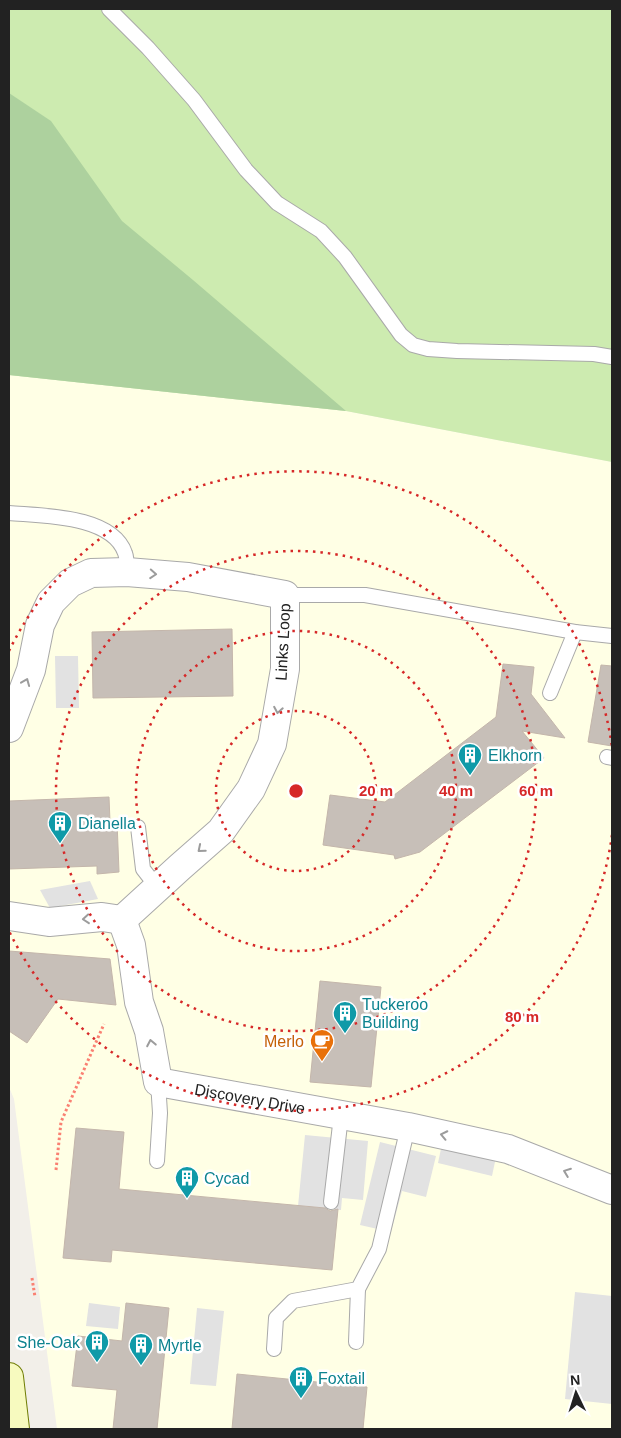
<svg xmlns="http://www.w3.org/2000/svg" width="621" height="1438" viewBox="0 0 621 1438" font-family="Helvetica,sans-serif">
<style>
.education{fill:#ffffe5}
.grass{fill:#cdebb0}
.forest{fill:#add19e}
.parking{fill:#e2e2e2}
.building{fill:#c7bfb8;stroke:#c4b6ab}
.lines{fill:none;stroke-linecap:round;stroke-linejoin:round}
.lane-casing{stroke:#a9a9a9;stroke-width:16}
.street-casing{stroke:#a9a9a9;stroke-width:30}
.secondary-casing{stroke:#707d05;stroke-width:30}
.path{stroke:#fa8072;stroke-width:3;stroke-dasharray:2.5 2.5;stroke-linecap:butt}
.lane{stroke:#fff;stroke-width:14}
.street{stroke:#fff;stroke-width:28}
.secondary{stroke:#f7fabf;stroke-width:28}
.oneway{stroke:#9c9c9c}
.ring{fill:none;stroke:#d62828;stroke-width:2.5;stroke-dasharray:2.5 5}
.labels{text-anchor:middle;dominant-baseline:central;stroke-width:5;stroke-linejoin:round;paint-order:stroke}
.street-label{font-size:16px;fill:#222;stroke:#fff}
.culture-label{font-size:16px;fill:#0d838f;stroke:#fff;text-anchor:start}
.food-label{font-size:16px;fill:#c56008;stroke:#fff;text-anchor:end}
.centre{fill:#d62828;stroke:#fff;stroke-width:2.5}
.ring-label{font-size:15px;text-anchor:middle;font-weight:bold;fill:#d62828;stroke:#fff;stroke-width:5;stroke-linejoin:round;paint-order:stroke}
</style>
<rect width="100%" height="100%" fill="#f2efe9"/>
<path class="education" d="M9,375L346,411L612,462V1429H57L14,1099L9,1087Z"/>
<path class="grass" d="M9,9H612V462L346,411L9,375Z"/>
<path class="forest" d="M9,93L51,121L122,221L193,280L346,411L9,375Z"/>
<g class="parking">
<path d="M55,656H78L79,708H56Z"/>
<path d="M90,881L98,899L50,908L40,890Z"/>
<path d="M305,1135L368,1141L363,1200L342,1198L341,1210L298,1206Z"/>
<path d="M380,1142L436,1156L426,1197L402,1191L391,1232L360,1225Z"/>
<path d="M442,1144L496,1157L492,1176L438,1163Z"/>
<path d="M575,1292L612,1296V1404L565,1399Z"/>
<path d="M89,1303L120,1307L118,1329L86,1326Z"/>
<path d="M197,1308L224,1311L216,1386L190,1384Z"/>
</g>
<g class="building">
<path d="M232,629L233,696L93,698L92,632Z"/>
<path d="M503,664L534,667L531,694L565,738L522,731L544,758L420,852L395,859L394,855L323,845L330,795L385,802L496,717Z"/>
<path d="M601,665L612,666V746L588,742Z"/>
<path d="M109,797L110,822L117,821L119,872L97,874V866L9,869V801Z"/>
<path d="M9,951L110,959L116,1005L58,999L27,1043L9,1031Z"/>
<path d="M320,981L381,987L371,1087L310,1082Z"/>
<path d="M76,1128L124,1132L119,1189L325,1208L330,1211L338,1209L332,1270L112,1250L111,1262L63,1258Z"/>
<path d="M126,1303L169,1308L157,1429H113L117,1390L72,1386L78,1336L122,1341Z"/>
<path d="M237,1374L367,1387L363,1429H232Z"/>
</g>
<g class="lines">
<g class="lane-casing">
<g id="lane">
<path d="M109,9L148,48L194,100L246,170L277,203L321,231L345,257L401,335L413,345L428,349L457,351L594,354L612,357"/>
<path d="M9,513C42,516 112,515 125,553C127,558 127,567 127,572"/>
<path d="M285,595H365L575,632L612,636"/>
<path d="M550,693L575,632"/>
<path d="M607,757L612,758"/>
<path d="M138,827L143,869L157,887"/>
<path d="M157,1161L160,1113L158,1082"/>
<path d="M331,1202L341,1116"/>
<path d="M356,1342L358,1289"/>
<path d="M274,1349L276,1318L293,1301L358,1289L379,1249L408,1127"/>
</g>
</g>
<g class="street-casing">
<g id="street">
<path d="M9,728L31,670L40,625L51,602L70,583L91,573L127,572L188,577L285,595V669L272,744L251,789L221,831L180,867L122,920"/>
<path d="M9,916L49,922L102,917L122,920"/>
<path id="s1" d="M122,920L131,945L139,1002L149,1031L158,1082L408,1127L508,1149L612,1190"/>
</g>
</g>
<g class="secondary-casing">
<path id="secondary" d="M9,1377L15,1429"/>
</g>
<g class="path">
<path d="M56,1170L61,1122L104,1024"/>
<path d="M32,1278L35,1297"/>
</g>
<use href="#lane" class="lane"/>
<use href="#street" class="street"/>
<use href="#secondary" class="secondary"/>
</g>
<defs><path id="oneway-chevron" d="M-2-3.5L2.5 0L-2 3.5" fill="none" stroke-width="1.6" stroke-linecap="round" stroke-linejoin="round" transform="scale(1.25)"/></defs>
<g class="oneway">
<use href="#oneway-chevron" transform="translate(153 574) rotate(4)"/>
<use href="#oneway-chevron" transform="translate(26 682) rotate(-68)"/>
<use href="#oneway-chevron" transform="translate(278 710) rotate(100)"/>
<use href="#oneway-chevron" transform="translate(201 849) rotate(140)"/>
<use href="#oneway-chevron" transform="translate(86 919) rotate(175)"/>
<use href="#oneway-chevron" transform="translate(151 1043) rotate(-101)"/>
<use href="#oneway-chevron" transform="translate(444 1135) rotate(-168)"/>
<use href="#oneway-chevron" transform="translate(567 1172) rotate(-159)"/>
</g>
<g class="ring">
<circle cx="296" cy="791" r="80"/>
<circle cx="296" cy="791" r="160"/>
<circle cx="296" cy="791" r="240"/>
<path d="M612 835A319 319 0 0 1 9 931M9 651A319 319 0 0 1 612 747"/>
</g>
<defs>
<g id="building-pin" transform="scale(1.25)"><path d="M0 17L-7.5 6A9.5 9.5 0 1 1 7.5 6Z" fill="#0f9aa8" stroke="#fff"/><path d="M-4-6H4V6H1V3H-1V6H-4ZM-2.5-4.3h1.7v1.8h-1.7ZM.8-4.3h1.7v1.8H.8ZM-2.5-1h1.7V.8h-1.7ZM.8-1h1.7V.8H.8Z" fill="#fff"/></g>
<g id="cafe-pin" transform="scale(1.25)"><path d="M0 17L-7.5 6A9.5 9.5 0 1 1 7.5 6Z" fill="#e8710a" stroke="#fff"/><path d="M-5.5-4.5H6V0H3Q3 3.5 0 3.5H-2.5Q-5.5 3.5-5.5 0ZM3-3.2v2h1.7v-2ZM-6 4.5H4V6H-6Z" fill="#fff"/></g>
</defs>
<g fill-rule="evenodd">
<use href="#building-pin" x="470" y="755"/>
<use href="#building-pin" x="60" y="823"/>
<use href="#building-pin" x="345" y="1013"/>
<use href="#cafe-pin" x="322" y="1041"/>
<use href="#building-pin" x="187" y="1178"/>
<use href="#building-pin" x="97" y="1342"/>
<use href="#building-pin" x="141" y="1345"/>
<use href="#building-pin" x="301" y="1378"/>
</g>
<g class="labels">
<g class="street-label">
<text transform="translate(283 642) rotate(-87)">Links Loop</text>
<text stroke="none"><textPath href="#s1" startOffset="260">Discovery Drive</textPath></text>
</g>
<g class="culture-label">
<text x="488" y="755">Elkhorn</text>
<text x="78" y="823">Dianella</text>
<text x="362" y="1004">Tuckeroo<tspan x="362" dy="18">Building</tspan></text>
<text x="204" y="1178">Cycad</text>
<text x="80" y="1342" text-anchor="end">She-Oak</text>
<text x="158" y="1345">Myrtle</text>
<text x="318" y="1378">Foxtail</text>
</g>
<g class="food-label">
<text x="304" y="1041">Merlo</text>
</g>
</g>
<circle cx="296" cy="791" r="8" class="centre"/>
<g class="ring-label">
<text x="376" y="796">20 m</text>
<text x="456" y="796">40 m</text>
<text x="536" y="796">60 m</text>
<text x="522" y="1022">80 m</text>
</g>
<rect width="621" height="1438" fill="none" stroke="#222222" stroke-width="20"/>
<g transform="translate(576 1393) rotate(356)" stroke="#ffffff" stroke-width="4" paint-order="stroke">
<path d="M0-4L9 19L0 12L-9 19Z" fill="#222222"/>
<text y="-8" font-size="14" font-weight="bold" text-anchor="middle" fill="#222222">N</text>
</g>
</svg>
